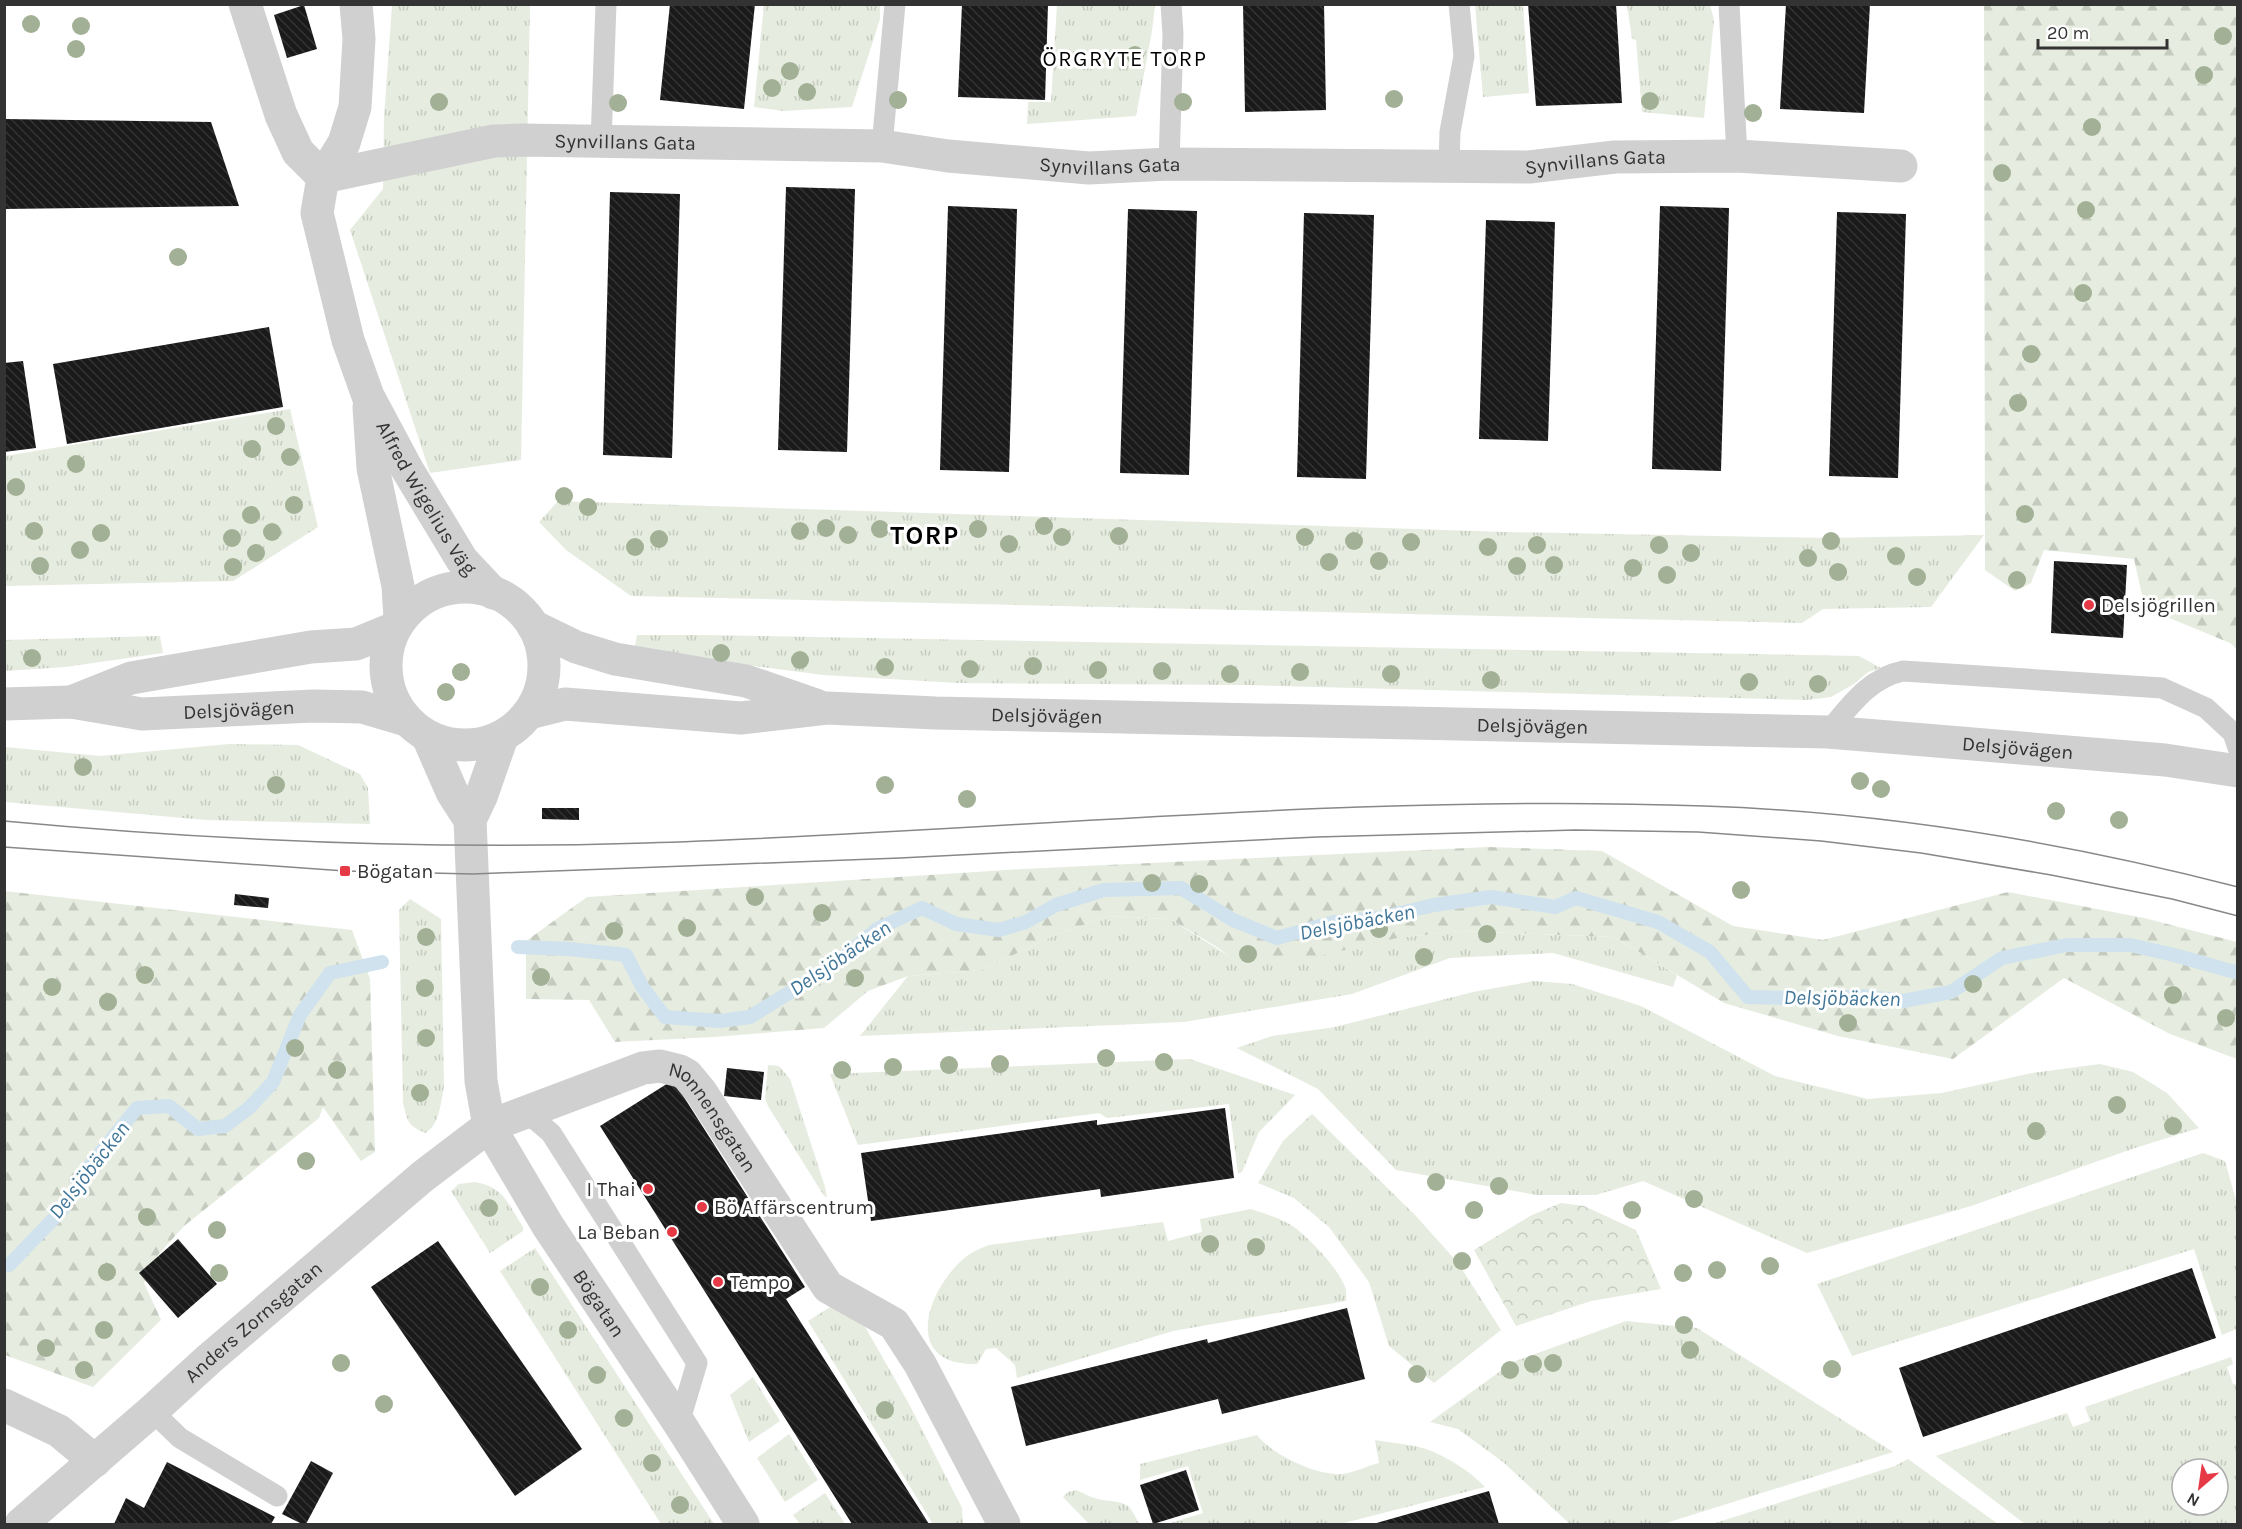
<svg xmlns="http://www.w3.org/2000/svg" width="2242" height="1529" viewBox="0 0 2242 1529" font-family="Karla,sans-serif">
<style>
.grass{fill:url(#grass-tufts);fill-rule:evenodd}
.forest{fill:url(#forest-firs)}
.park{fill:url(#park-crowns)}
.lines{fill:none;stroke-linecap:round;stroke-linejoin:round}
.stream{stroke:#cfe2ee;stroke-width:14}
.building{fill:url(#building-back-hatch)}
.service{stroke:#d0d0d0;stroke-width:21}
.minor{stroke:#d0d0d0;stroke-width:33}
.tertiary{stroke:#d0d0d0;stroke-width:33}
.tram{stroke:#888;stroke-width:1.5}
.tree{fill:#a2b095}
.poi-dot{fill:#e63946;stroke:#fff;stroke-width:2}
.labels{text-anchor:middle;dominant-baseline:central;stroke-width:6;stroke-linejoin:round;paint-order:stroke}
.street-label{font-size:20px;fill:#333;stroke:#fff}
.poi-label{font-size:20px;fill:#333;stroke:#fff;text-anchor:start}
.water-label{font-size:21px;font-style:italic;fill:#3f7597;stroke:#fff}
.quarter-label{font-size:22px;letter-spacing:1.5px;fill:#000;stroke:#fff}
.district-label{font-size:26px;font-weight:bold;letter-spacing:1.5px;fill:#000;stroke:#fff}
</style>
<defs>
<pattern id="grass-tufts" width="24" height="20" patternUnits="userSpaceOnUse" patternTransform="scale(1.5)"><rect width="24" height="20" fill="#e6ecdf"/><path d="M3 7l-1-3M5 7V3M7 7l1-3M15 17l-1-3M17 17v-4M19 17l1-3" fill="none" stroke="#c6cbc0"/></pattern>
<pattern id="forest-firs" width="22" height="20" patternUnits="userSpaceOnUse" patternTransform="scale(1.5)"><rect width="22" height="20" fill="#e6ecdf"/><path d="M5 1l3.5 6h-7zM16 11l3.5 6h-7z" fill="#c6cbc0"/></pattern>
<pattern id="park-crowns" width="20" height="18" patternUnits="userSpaceOnUse" patternTransform="scale(1.5)"><rect width="20" height="18" fill="#e6ecdf"/><path d="M2 6a3 3 0 1 1 6 0M12 15a3 3 0 1 1 6 0" fill="none" stroke="#c6cbc0"/></pattern>
<pattern id="building-back-hatch" width="6" height="6" patternUnits="userSpaceOnUse" patternTransform="scale(1.5)"><rect width="6" height="6" fill="#1a1a1a"/><path d="M-1 5l2 2M0 0l6 6M5-1l2 2" fill="none" stroke="#333"/></pattern>
</defs>
<rect width="100%" height="100%" fill="#fff"/>
<g class="grass">
<path d="M829,4L880,5V19L852,107L783,111L754,107L764,5Z"/>
<path d="M392,5H530L521,460L430,473L350,230L383,189L384,118Z"/>
<path d="M1057,5H1155L1152,31L1136,116L1027,124L1028,102H1051Z"/>
<path d="M1475,5H1523L1529,93L1483,97Z"/>
<path d="M1627,5H1710L1714,20L1704,118L1642,112L1636,40L1632,39Z"/>
<path d="M290,409L318,527L233,581L5,586V456Z"/>
<path d="M558,501L1506,532L1826,538L1984,535L1931,607L1823,609L1802,623L631,596L566,550L539,522Z"/>
<path d="M637,635H703L1859,656L1881,668L1868,672L1854,684L1831,697L1807,700L1246,685L957,683L823,675L692,658L635,646Z"/>
<path d="M160,636L163,653L65,667L5,671V640Z"/>
<path d="M229,744L298,745L360,774L368,788L370,824L206,820L5,802V747L100,756Z"/>
<path d="M410,899L441,919L444,1086C441,1101 440,1125 425,1133C408,1125 408,1123 403,1103L399,910Z"/>
<path d="M1109,916L1170,919L1229,956L1461,931L1614,937L1677,975L1673,987L1553,953L1450,958L1352,994L1184,1022L860,1036L908,976L982,970L1055,935Z"/>
<path d="M1534,981L1572,984L1641,1006L1775,1076L1868,1099L1942,1093L2032,1073L2100,1064L2133,1072L2167,1093L2199,1128L2132,1149L1971,1206L1807,1253L1643,1181L1596,1195H1537L1396,1170L1318,1089L1237,1048L1272,1036L1335,1027L1473,992Z"/>
<path d="M1190,1059L1295,1095L1259,1132L1242,1172L1238,1174L1229,1104L1107,1118L1099,1113L858,1145L830,1074Z"/>
<path d="M768,1065L779,1066L790,1079L825,1187L827,1197L824,1196L768,1106L765,1098Z"/>
<path d="M1312,1114L1416,1216L1458,1263L1501,1330L1434,1383L1389,1346L1369,1282L1329,1227L1294,1198L1258,1183L1283,1141Z"/>
<path d="M2203,1153L2225,1161L2237,1204V1329L2222,1335L2194,1249L1852,1356L1817,1284Z"/>
<path d="M475,1182C504,1187 508,1204 523,1227V1231L490,1253L451,1191L459,1184Z"/>
<path d="M1251,1209C1265,1214 1281,1218 1294,1227C1311,1240 1338,1268 1345,1287C1347,1291 1346,1297 1346,1301L1173,1331L1017,1378L1015,1365L996,1348L986,1349L977,1364C899,1366 928,1286 967,1256C974,1251 981,1248 989,1245L1163,1222L1168,1241L1202,1232L1200,1219Z"/>
<path d="M535,1248L714,1524H661L500,1271Z"/>
<path d="M832,1306L863,1323L909,1404L962,1508L963,1524H933L808,1321Z"/>
<path d="M1626,1321L1697,1328L1893,1452L1663,1524H1570L1503,1462L1458,1429L1430,1422L1513,1362Z"/>
<path d="M2231,1357L2233,1364L2227,1367L2233,1384H2238V1522L2231,1524H2025L1936,1456L2067,1413L2073,1427L2090,1421L2085,1407ZM2182,1469H2218V1505H2182Z"/>
<path d="M753,1377L780,1421L749,1442L730,1395Z"/>
<path d="M789,1434L818,1480L785,1502L757,1458Z"/>
<path d="M1257,1435C1272,1455 1317,1476 1342,1474C1354,1473 1367,1466 1379,1463L1375,1440C1391,1443 1410,1444 1426,1449C1446,1456 1470,1471 1485,1487L1340,1524H1167L1203,1513L1188,1466L1140,1480V1464Z"/>
<path d="M1908,1459L1998,1524H1712L1895,1466Z"/>
<path d="M1076,1490C1085,1494 1094,1499 1103,1500C1126,1503 1129,1502 1139,1524H1089L1063,1497L1068,1492Z"/>
<path d="M825,1493L845,1524H800L793,1515Z"/>
</g>
<g class="forest">
<path d="M1984,5H2237V649L2230,643L2145,608L2134,559L2044,550L2031,583L2015,591L1985,570Z"/>
<path d="M1488,847L1602,851L1733,926L1823,940L2008,892L2144,918L2237,942V1059L2170,1034L2064,978L1953,1059L1838,1036L1724,1003L1614,937L1461,931L1397,938L1306,959L1229,956L1217,947L1170,919L1109,916L1055,935L982,970L908,976L868,991L824,1028L714,1037L615,1042L589,1000L526,999V941L587,897L1023,869Z"/>
<path d="M4,891L352,930L370,979L375,1152L361,1161L323,1107L319,1118L184,1226L158,1255L144,1283L161,1320L93,1387L5,1355Z"/>
</g>
<path class="park" d="M1561,1203L1584,1206L1636,1230L1661,1289L1591,1301L1516,1326L1474,1250L1532,1215Z"/>
<g class="lines">
<g class="stream">
<path d="M518,947L569,949L626,955L643,988L665,1017L720,1021L750,1017L834,965L877,929L922,908L956,924L999,930L1026,922L1056,905L1104,890L1181,888L1233,920L1277,938L1334,922L1379,918L1434,905L1491,897L1555,907L1576,898L1658,922L1710,952L1748,997L1825,999L1861,996L1903,1001L1951,992L2002,958L2067,945H2130L2174,955L2238,973"/>
<path d="M4,1266L9,1265L61,1211L90,1166L137,1108L169,1106L198,1129L225,1126L249,1108L273,1082L300,1015L330,973L382,962"/>
</g>
</g>
<g class="building">
<path d="M670,4H755L744,109L660,100Z"/>
<path d="M962,4H1048L1045,100L958,97Z"/>
<path d="M1243,4H1324L1326,110L1245,112Z"/>
<path d="M1528,4H1616L1622,103L1536,106Z"/>
<path d="M1786,4H1870L1864,113L1780,109Z"/>
<path d="M304,5L317,49L287,58L274,15Z"/>
<path d="M4,119L211,122L239,206L4,209Z"/>
<path d="M786,187L855,189L847,452L778,450Z"/>
<path d="M610,192L680,194L672,458L603,455Z"/>
<path d="M948,206L1017,209L1009,472L940,470Z"/>
<path d="M1660,206L1729,208L1721,471L1652,469Z"/>
<path d="M1128,209L1197,211L1189,475L1120,473Z"/>
<path d="M1837,212L1906,214L1898,478L1829,476Z"/>
<path d="M1304,213L1374,215L1366,479L1297,477Z"/>
<path d="M1486,220L1555,222L1548,441L1479,439Z"/>
<path d="M269,327L283,407L67,444L53,364Z"/>
<path d="M23,361L36,448L4,452V363Z"/>
<path d="M2054,561L2127,565L2123,638L2051,633Z"/>
<path d="M542,808H579V820L542,819Z"/>
<path d="M235,894L269,898L268,908L234,905Z"/>
<path d="M727,1068L764,1072L761,1100L724,1096Z"/>
<path d="M673,1080L805,1287L786,1299L929,1524H852L600,1126Z"/>
<path d="M1225,1108L1234,1178L1101,1197L1100,1189L871,1221L861,1153L1097,1120V1125Z"/>
<path d="M178,1239L217,1284L178,1318L139,1273Z"/>
<path d="M438,1241L582,1449L515,1496L371,1287Z"/>
<path d="M2192,1268L2216,1338L1923,1437L1899,1368Z"/>
<path d="M1347,1308L1365,1379L1222,1414L1218,1399L1026,1446L1011,1387L1207,1339L1208,1343Z"/>
<path d="M311,1461L333,1473L306,1524H302L282,1514Z"/>
<path d="M167,1462L275,1517L271,1524H114L126,1498L144,1508Z"/>
<path d="M1186,1470L1199,1510L1153,1524L1140,1485Z"/>
<path d="M1489,1491L1499,1524H1373Z"/>
</g>
<g class="lines">
<g class="service">
<path d="M1729,4L1737,156"/>
<path d="M601,142L606,4"/>
<path d="M882,146L895,4"/>
<path d="M1169,164L1173,34L1171,4"/>
<path d="M1449,165L1450,132L1464,56L1459,4"/>
<path d="M1828,732C1850,706 1869,678 1903,671L2162,688L2206,708L2233,733L2238,748"/>
<path d="M526,1112L551,1133L697,1363L679,1423"/>
<path d="M152,1411L180,1438L277,1496"/>
</g>
<g class="minor">
<path d="M245,4L281,115L298,152L323,177"/>
<path id="s1" d="M356,4L359,39L355,107L344,143L323,177L317,213L348,340L368,396L407,469L462,560L493,593"/>
<path id="s2" d="M323,177L494,141L523,140L882,146L948,156L1089,168L1169,164L1529,167L1615,157L1737,156L1901,166"/>
<path d="M369,407L373,468L398,586L400,619"/>
<path id="s3" d="M428,737L452,792L470,820L481,1081L489,1126L548,1226L679,1423L743,1524"/>
<path d="M470,820L481,797L502,737"/>
<path d="M4,1405L59,1431L95,1461"/>
<path id="s4" d="M21,1524L152,1411L209,1359L422,1177L489,1126L643,1068L660,1066L680,1071L687,1075L701,1092L828,1287L894,1324L920,1364L1004,1524"/>
</g>
<g class="tertiary">
<circle cx="465" cy="666" r="79"/>
<path d="M533,626L576,647L615,659L746,681L816,705"/>
<path d="M71,702L131,678L311,647L356,644L395,628"/>
<path id="s5" d="M4,704L71,702L142,714L314,706L362,707L406,720"/>
<path id="s6" d="M529,713L565,704L741,718L827,708L936,713L1828,732L2165,760L2238,771"/>
</g>
<g class="tram">
<path d="M4,821C218,841 431,850 646,843C998,832 1351,793 1704,806C1883,812 2064,842 2238,887"/>
<path d="M4,847L345,871L473,874L900,858L1317,837L1575,830L1698,832L1821,841L1921,853L2051,875L2172,899L2238,916"/>
</g>
</g>
<g class="tree">
<circle cx="31" cy="24" r="9"/>
<circle cx="81" cy="26" r="9"/>
<circle cx="2223" cy="36" r="9"/>
<circle cx="76" cy="49" r="9"/>
<circle cx="1135" cy="55" r="9"/>
<circle cx="790" cy="71" r="9"/>
<circle cx="2204" cy="75" r="9"/>
<circle cx="772" cy="88" r="9"/>
<circle cx="807" cy="92" r="9"/>
<circle cx="1394" cy="99" r="9"/>
<circle cx="898" cy="100" r="9"/>
<circle cx="1650" cy="101" r="9"/>
<circle cx="439" cy="102" r="9"/>
<circle cx="1183" cy="102" r="9"/>
<circle cx="618" cy="103" r="9"/>
<circle cx="1753" cy="113" r="9"/>
<circle cx="2092" cy="127" r="9"/>
<circle cx="2002" cy="173" r="9"/>
<circle cx="2086" cy="210" r="9"/>
<circle cx="178" cy="257" r="9"/>
<circle cx="2083" cy="293" r="9"/>
<circle cx="2031" cy="354" r="9"/>
<circle cx="2018" cy="403" r="9"/>
<circle cx="276" cy="426" r="9"/>
<circle cx="252" cy="449" r="9"/>
<circle cx="290" cy="457" r="9"/>
<circle cx="76" cy="464" r="9"/>
<circle cx="16" cy="487" r="9"/>
<circle cx="564" cy="496" r="9"/>
<circle cx="294" cy="505" r="9"/>
<circle cx="588" cy="507" r="9"/>
<circle cx="2025" cy="514" r="9"/>
<circle cx="251" cy="515" r="9"/>
<circle cx="1044" cy="526" r="9"/>
<circle cx="826" cy="528" r="9"/>
<circle cx="880" cy="529" r="9"/>
<circle cx="978" cy="529" r="9"/>
<circle cx="34" cy="531" r="9"/>
<circle cx="800" cy="531" r="9"/>
<circle cx="272" cy="532" r="9"/>
<circle cx="101" cy="533" r="9"/>
<circle cx="848" cy="535" r="9"/>
<circle cx="1119" cy="536" r="9"/>
<circle cx="1062" cy="537" r="9"/>
<circle cx="1305" cy="537" r="9"/>
<circle cx="232" cy="538" r="9"/>
<circle cx="659" cy="539" r="9"/>
<circle cx="1354" cy="541" r="9"/>
<circle cx="1831" cy="541" r="9"/>
<circle cx="1411" cy="542" r="9"/>
<circle cx="1009" cy="544" r="9"/>
<circle cx="1537" cy="545" r="9"/>
<circle cx="1659" cy="545" r="9"/>
<circle cx="635" cy="547" r="9"/>
<circle cx="1488" cy="547" r="9"/>
<circle cx="80" cy="550" r="9"/>
<circle cx="256" cy="553" r="9"/>
<circle cx="1691" cy="553" r="9"/>
<circle cx="1896" cy="556" r="9"/>
<circle cx="1808" cy="558" r="9"/>
<circle cx="1379" cy="561" r="9"/>
<circle cx="1329" cy="562" r="9"/>
<circle cx="1554" cy="565" r="9"/>
<circle cx="40" cy="566" r="9"/>
<circle cx="1517" cy="566" r="9"/>
<circle cx="233" cy="567" r="9"/>
<circle cx="1633" cy="568" r="9"/>
<circle cx="1838" cy="572" r="9"/>
<circle cx="1667" cy="575" r="9"/>
<circle cx="1917" cy="577" r="9"/>
<circle cx="2017" cy="580" r="9"/>
<circle cx="721" cy="653" r="9"/>
<circle cx="32" cy="658" r="9"/>
<circle cx="800" cy="660" r="9"/>
<circle cx="1033" cy="666" r="9"/>
<circle cx="885" cy="667" r="9"/>
<circle cx="970" cy="669" r="9"/>
<circle cx="1098" cy="670" r="9"/>
<circle cx="1162" cy="671" r="9"/>
<circle cx="461" cy="672" r="9"/>
<circle cx="1300" cy="672" r="9"/>
<circle cx="1230" cy="674" r="9"/>
<circle cx="1391" cy="674" r="9"/>
<circle cx="1491" cy="680" r="9"/>
<circle cx="1749" cy="682" r="9"/>
<circle cx="1818" cy="684" r="9"/>
<circle cx="446" cy="692" r="9"/>
<circle cx="83" cy="767" r="9"/>
<circle cx="1860" cy="781" r="9"/>
<circle cx="276" cy="785" r="9"/>
<circle cx="885" cy="785" r="9"/>
<circle cx="1881" cy="789" r="9"/>
<circle cx="967" cy="799" r="9"/>
<circle cx="2056" cy="811" r="9"/>
<circle cx="2119" cy="820" r="9"/>
<circle cx="1152" cy="883" r="9"/>
<circle cx="1199" cy="884" r="9"/>
<circle cx="1741" cy="890" r="9"/>
<circle cx="755" cy="897" r="9"/>
<circle cx="822" cy="913" r="9"/>
<circle cx="687" cy="928" r="9"/>
<circle cx="1379" cy="929" r="9"/>
<circle cx="614" cy="931" r="9"/>
<circle cx="1487" cy="934" r="9"/>
<circle cx="426" cy="937" r="9"/>
<circle cx="1248" cy="954" r="9"/>
<circle cx="1424" cy="957" r="9"/>
<circle cx="145" cy="975" r="9"/>
<circle cx="541" cy="977" r="9"/>
<circle cx="855" cy="978" r="9"/>
<circle cx="1973" cy="984" r="9"/>
<circle cx="52" cy="987" r="9"/>
<circle cx="425" cy="988" r="9"/>
<circle cx="2173" cy="995" r="9"/>
<circle cx="108" cy="1002" r="9"/>
<circle cx="2226" cy="1018" r="9"/>
<circle cx="1848" cy="1023" r="9"/>
<circle cx="426" cy="1038" r="9"/>
<circle cx="295" cy="1048" r="9"/>
<circle cx="1106" cy="1058" r="9"/>
<circle cx="1164" cy="1062" r="9"/>
<circle cx="1000" cy="1064" r="9"/>
<circle cx="949" cy="1065" r="9"/>
<circle cx="893" cy="1067" r="9"/>
<circle cx="337" cy="1070" r="9"/>
<circle cx="842" cy="1070" r="9"/>
<circle cx="420" cy="1093" r="9"/>
<circle cx="2117" cy="1105" r="9"/>
<circle cx="2173" cy="1126" r="9"/>
<circle cx="2036" cy="1131" r="9"/>
<circle cx="306" cy="1161" r="9"/>
<circle cx="1436" cy="1182" r="9"/>
<circle cx="1499" cy="1186" r="9"/>
<circle cx="1694" cy="1199" r="9"/>
<circle cx="489" cy="1208" r="9"/>
<circle cx="1474" cy="1210" r="9"/>
<circle cx="1632" cy="1210" r="9"/>
<circle cx="147" cy="1217" r="9"/>
<circle cx="217" cy="1230" r="9"/>
<circle cx="1210" cy="1244" r="9"/>
<circle cx="1256" cy="1247" r="9"/>
<circle cx="1462" cy="1261" r="9"/>
<circle cx="1770" cy="1266" r="9"/>
<circle cx="1717" cy="1270" r="9"/>
<circle cx="107" cy="1272" r="9"/>
<circle cx="219" cy="1273" r="9"/>
<circle cx="1683" cy="1273" r="9"/>
<circle cx="540" cy="1287" r="9"/>
<circle cx="1684" cy="1325" r="9"/>
<circle cx="104" cy="1330" r="9"/>
<circle cx="568" cy="1330" r="9"/>
<circle cx="46" cy="1348" r="9"/>
<circle cx="1690" cy="1350" r="9"/>
<circle cx="341" cy="1363" r="9"/>
<circle cx="1553" cy="1363" r="9"/>
<circle cx="1533" cy="1364" r="9"/>
<circle cx="1832" cy="1369" r="9"/>
<circle cx="84" cy="1370" r="9"/>
<circle cx="1510" cy="1370" r="9"/>
<circle cx="1417" cy="1374" r="9"/>
<circle cx="597" cy="1375" r="9"/>
<circle cx="384" cy="1404" r="9"/>
<circle cx="885" cy="1410" r="9"/>
<circle cx="624" cy="1418" r="9"/>
<circle cx="652" cy="1463" r="9"/>
<circle cx="680" cy="1505" r="9"/>
</g>
<g class="poi-dot">
<circle cx="2089" cy="605" r="6"/>
<rect x="339" y="865" width="12" height="12" rx="3"/>
<circle cx="648" cy="1189" r="6"/>
<circle cx="702" cy="1207" r="6"/>
<circle cx="672" cy="1232" r="6"/>
<circle cx="718" cy="1282" r="6"/>
</g>
<g class="labels">
<g class="street-label">
<text stroke="none"><textPath href="#s2" startOffset="306">Synvillans Gata</textPath></text>
<text stroke="none"><textPath href="#s2" startOffset="1278">Synvillans Gata</textPath></text>
<text stroke="none"><textPath href="#s2" startOffset="792">Synvillans Gata</textPath></text>
<text stroke="none"><textPath href="#s1" startOffset="525">Alfred Wigelius Väg</textPath></text>
<text stroke="none"><textPath href="#s5" startOffset="236">Delsjövägen</textPath></text>
<text stroke="none"><textPath href="#s6" startOffset="520">Delsjövägen</textPath></text>
<text stroke="none"><textPath href="#s6" startOffset="1006">Delsjövägen</textPath></text>
<text stroke="none"><textPath href="#s6" startOffset="1492">Delsjövägen</textPath></text>
<text stroke="none"><textPath href="#s4" startOffset="873">Nonnensgatan</textPath></text>
<text stroke="none"><textPath href="#s3" startOffset="609">Bögatan</textPath></text>
<text stroke="none"><textPath href="#s4" startOffset="308">Anders Zornsgatan</textPath></text>
</g>
<g class="poi-label">
<text x="2101" y="605">Delsjögrillen</text>
<text x="357" y="871">Bögatan</text>
<text x="636" y="1189" text-anchor="end">I Thai</text>
<text x="714" y="1207">Bö Affärscentrum</text>
<text x="660" y="1232" text-anchor="end">La Beban</text>
<text x="730" y="1282">Tempo</text>
</g>
<g class="water-label">
<text transform="translate(1357 922) rotate(-11)">Delsjöbäcken</text>
<text transform="translate(840 958) rotate(-34)">Delsjöbäcken</text>
<text transform="translate(1842 998) rotate(1)">Delsjöbäcken</text>
<text transform="translate(89 1170) rotate(-52)">Delsjöbäcken</text>
</g>
<g class="quarter-label">
<text x="1125" y="59">ÖRGRYTE TORP</text>
</g>
<g class="district-label">
<text x="925" y="535">TORP</text>
</g>
</g>
<rect width="2242" height="1529" fill="none" stroke="#333333" stroke-width="12"/>
<g transform="translate(2200 1487) rotate(209)"><circle r="28" fill="#ffffff" stroke="#adadad" stroke-width="1.5"/>
<path d="M0-4.5L10 22L0 15L-10 22Z" fill="#e63946"/>
<text y="-9" font-size="16" font-weight="bold" text-anchor="middle" fill="#333333">N</text>
</g>
<path d="M2038 39v9h129v-9" fill="none" stroke="#333333" stroke-width="3"/>
<text x="2047" y="39" font-size="18" fill="#333333" stroke="#ffffff" stroke-width="4.5" paint-order="stroke">20 m</text>
</svg>
